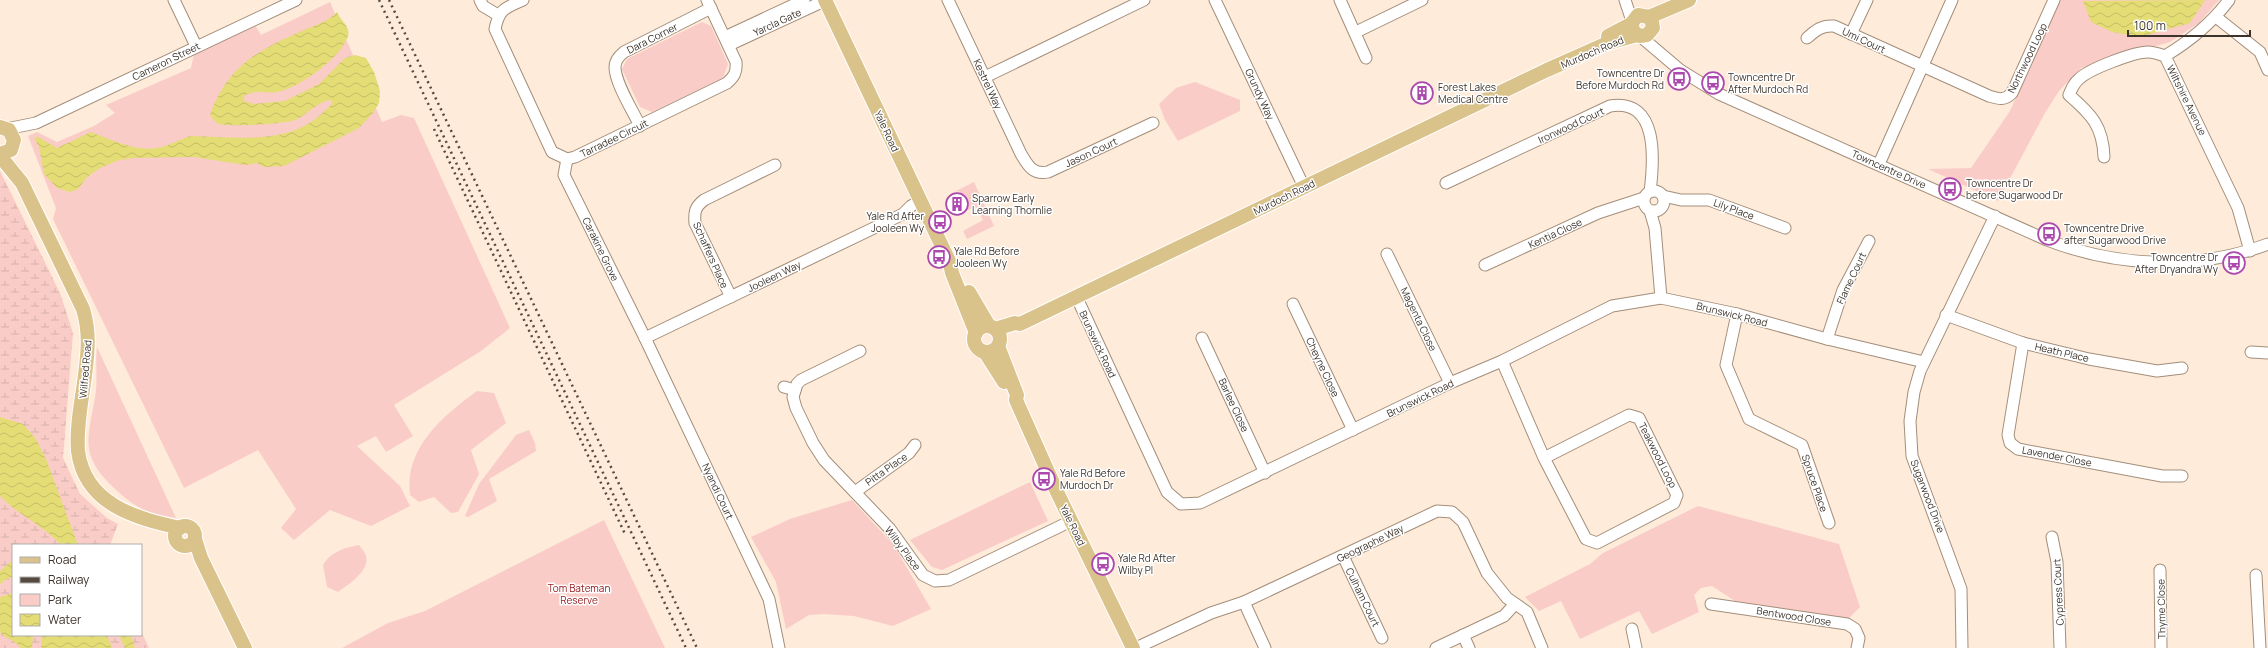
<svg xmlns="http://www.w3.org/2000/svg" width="2268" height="648" viewBox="0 0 2268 648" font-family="Manrope,sans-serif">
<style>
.green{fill:#faccc7}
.wetland{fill:url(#wetland-marsh)}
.water{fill:url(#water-waves)}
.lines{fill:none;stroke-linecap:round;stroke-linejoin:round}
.minor-casing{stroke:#a38e7a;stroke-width:13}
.major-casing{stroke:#fff;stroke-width:16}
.minor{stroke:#fff;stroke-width:11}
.major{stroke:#dac28b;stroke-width:14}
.rail{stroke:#544a41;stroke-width:2.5;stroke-dasharray:2 4;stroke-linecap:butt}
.labels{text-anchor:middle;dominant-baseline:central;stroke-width:3;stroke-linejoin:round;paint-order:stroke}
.street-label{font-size:10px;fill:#3c332b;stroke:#fff}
.poi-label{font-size:10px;fill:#3c332b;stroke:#fff;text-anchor:start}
.park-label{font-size:10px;fill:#971e20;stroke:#fff}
</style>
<defs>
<pattern id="wetland-marsh" width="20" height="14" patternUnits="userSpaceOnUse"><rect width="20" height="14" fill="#faccc7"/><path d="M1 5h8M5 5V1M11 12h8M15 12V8" fill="none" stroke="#d7b0ab"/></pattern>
<pattern id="water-waves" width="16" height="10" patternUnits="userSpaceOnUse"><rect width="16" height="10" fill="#e4dc74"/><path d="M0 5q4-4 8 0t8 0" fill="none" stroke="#c4bd65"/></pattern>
</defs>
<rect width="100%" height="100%" fill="#feebda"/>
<g class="green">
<path d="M2059,0H2219L2199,23L2170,42L2081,68L2059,91L2045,113L1998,201L1928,169L1971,168L2010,111Z"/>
<path d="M330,2L382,122L401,115L414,118L510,328L481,351L394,405L413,436L386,452L376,436L357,446L400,486L410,506L371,526L330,510L294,540L281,528L296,509L258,450L184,488L53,219L56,208L28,136L37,132L57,142L94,126L115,113L106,105L191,68L194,54L255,25L261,35Z"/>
<path d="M702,22L711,26L728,64L723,78L652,112L640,107L622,69L627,59Z"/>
<path d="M1195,82L1240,100V111L1178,141L1165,120L1159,104L1176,88Z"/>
<path d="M974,182L994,226L967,239L963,231L983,220L976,207L968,210L959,191L954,192Z"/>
<path d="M97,347L176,518C147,513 137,509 115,489C80,456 87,441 95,398C98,382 95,363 97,347Z"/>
<path d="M477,391L494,393L506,423L471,450L479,474L458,512L451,513L434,497L419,502L410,495C404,448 443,416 477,391Z"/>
<path d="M529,430L535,443L536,451L489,479L497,501L468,517L465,516L479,484L516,435Z"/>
<path d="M1030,482L1048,521L942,570L932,567L910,540Z"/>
<path d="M852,500L893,544L931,609L893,626L854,616L824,614L809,615L786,629L776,582L751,537L790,519Z"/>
<path d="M1698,506L1839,544L1860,607L1847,620L1735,601L1712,586L1701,588L1694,595L1699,612L1652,634L1639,611L1580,639L1561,601L1539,611L1525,597L1590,564L1603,553Z"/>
<path d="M604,520L665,648H342L388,623L425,611Z"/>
<path d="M359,545C361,548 365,552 366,556C370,571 348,585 338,592L327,587L323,565C330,552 346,547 359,545Z"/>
</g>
<path class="wetland" d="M0,171L60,293L73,333L63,458L80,494L107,518L118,524L110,545H13V635H141V631L149,648H0Z"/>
<g class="water">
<path d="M2205,0L2190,23L2140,37L2112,32L2091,22L2083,1Z"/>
<path d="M337,12C340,20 351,27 348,36C341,58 299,88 277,92C265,94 254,89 244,96V101L254,104L285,101L319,84L345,58L355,55L366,58L374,72L380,91L379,103L373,113L359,128L284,166L264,167L257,163L246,165L193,157L135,158L119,160L100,168L87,177L78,189L70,192L57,188L44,174L39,147L34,138L38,137L57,148L91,132C110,139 136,152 156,148C168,147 179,139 191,136C229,137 278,144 311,122C319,117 325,110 332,104V100C319,100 307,115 295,120C286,124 226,127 219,124C215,122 212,118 210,115C227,67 258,50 302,31C315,25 328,22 337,12Z"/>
<path d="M0,417L23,424L36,439L46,459L78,545H61C43,525 18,515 0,496Z"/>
<path d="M13,560V577L8,578L0,584V571Z"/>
<path d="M13,593V635H33L32,648H21C14,639 5,639 0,632V597Z"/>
<path d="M42,635H107L112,648H41Z"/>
<path d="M119,635H131L135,648H125Z"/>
</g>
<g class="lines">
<g class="minor-casing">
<g id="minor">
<path d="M174,0L196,46"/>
<path d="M480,0L483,6L498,15"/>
<path d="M523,0C505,8 499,9 495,29L552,152L567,159L575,157L727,83C734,77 737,72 736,62L707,0"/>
<path d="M948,0L1021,154C1028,166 1033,175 1048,172L1153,123"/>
<path d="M1215,0L1304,187"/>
<path d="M1340,0L1366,58"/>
<path d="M1625,0L1632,21"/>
<path d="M2216,17L2260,52L2268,70"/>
<path d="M1356,32L1422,0"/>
<path d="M1851,34L1867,0"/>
<path d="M1640,36L1680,70L1719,94L2047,240C2117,267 2197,271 2268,244"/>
<path d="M725,37L804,0"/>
<path d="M1807,38C1816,30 1822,25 1834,26L1989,96C1999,99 2004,101 2012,93L2054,0"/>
<path d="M729,45L826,0"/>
<path d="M2165,56C2190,41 2211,24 2229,0"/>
<path d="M985,77L1144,0"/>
<path d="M640,126C633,111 615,83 615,67C615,60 619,56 624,52L711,8"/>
<path d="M6,129L36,123L296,0"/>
<path d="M2104,157C2103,126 2091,114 2069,95C2072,88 2074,83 2079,79C2089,69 2134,52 2148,52C2154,52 2159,54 2165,56L2238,208L2250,251"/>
<path d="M567,159L564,175L645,338L769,599L779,648"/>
<path d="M1879,164L1952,0"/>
<path d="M1446,183L1610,106C1659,98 1654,160 1650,192"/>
<circle cx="1654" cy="201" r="10"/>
<path d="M1663,196L1681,200H1709L1785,228"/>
<path d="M1650,211L1655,228L1661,298"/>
<path d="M1387,254L1450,383"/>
<path d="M1485,265L1598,213L1644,198"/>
<path d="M731,297L695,223C694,212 695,207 704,200L775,165"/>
<path d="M1077,298L1167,492L1181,504L1200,503L1450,383L1502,361L1612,306L1661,298L1737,314L1827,339L1924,362"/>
<path d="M1293,304L1353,430"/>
<path d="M1737,314L1726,365L1749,419L1802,445L1829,523"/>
<path d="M1946,315L2023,343L2089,359L2157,371L2182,368"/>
<path d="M645,338L903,214L911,206L920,201"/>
<path d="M1202,338L1265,473"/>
<path d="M1827,339L1843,290L1869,241"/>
<path d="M2023,343L2008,435L2010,443L2018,449L2162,476H2182"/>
<path d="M860,351L801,380L797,384L793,397L796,408L813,443L824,460L890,529L923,575L935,581L949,580L1071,521"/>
<path d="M2251,352L2268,353"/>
<path d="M1502,361L1544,458L1586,539L1597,543L1674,503L1677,495L1639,418L1629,415L1544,458"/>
<path d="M784,387L795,390"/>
<path d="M855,492L909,453L915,445"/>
<path d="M2052,537L2057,562L2060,648"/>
<path d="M1343,556L1382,638"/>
<path d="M2160,570L2161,648"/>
<path d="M2256,575L2260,648"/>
<path d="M1244,602L1265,648"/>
<path d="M1711,604L1847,624L1855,629L1859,638L1857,648"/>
<path d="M1632,629L1636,648"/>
<path d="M1463,635L1469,648"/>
<path d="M1136,648L1211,613L1244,602L1437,511L1452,512L1463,522L1487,573L1507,598L1527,612L1542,648"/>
<path d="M1436,648L1504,616L1515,604"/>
<path d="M1962,648L1961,589L1912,456L1910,421L1914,392L1920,371L1995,216"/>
</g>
</g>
<g class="major-casing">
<g id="major">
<path d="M825,0L950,263L952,273L976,333"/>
<path d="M1649,17L1689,0"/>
<path d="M1608,36L1631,24L1638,15L1649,17L1652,22L1653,28L1647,35L1640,36L1634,32L1631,24"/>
<path d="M0,127L9,130L14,140L11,150L0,154"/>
<path d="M0,156L22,183L83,309C90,332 88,352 85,375C82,400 76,426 78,451C85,505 136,518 180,528"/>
<path d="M969,292L989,326"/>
<circle cx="987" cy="339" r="13"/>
<path d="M995,329L1015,323L1020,324L1547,70L1608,43L1637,35"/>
<path d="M998,346L1017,395L1016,400L1057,492L1133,648"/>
<path d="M985,352L1004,382"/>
<circle cx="185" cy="536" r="10"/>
<path d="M195,539L201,558L245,648"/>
</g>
</g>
<use href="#minor" class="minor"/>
<use href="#major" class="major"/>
<g class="rail">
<path d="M379,0L686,648"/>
<path d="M389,0L697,648"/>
<path d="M434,129L625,534"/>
</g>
</g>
<defs>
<g id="bus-ring" transform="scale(1.15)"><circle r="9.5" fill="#fff" stroke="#ac48ae" stroke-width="1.5"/><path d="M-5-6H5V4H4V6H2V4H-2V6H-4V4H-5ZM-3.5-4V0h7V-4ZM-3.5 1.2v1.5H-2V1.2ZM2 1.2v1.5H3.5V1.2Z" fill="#ac48ae"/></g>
<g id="building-ring" transform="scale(1.15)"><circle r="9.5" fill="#fff" stroke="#ac48ae" stroke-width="1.5"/><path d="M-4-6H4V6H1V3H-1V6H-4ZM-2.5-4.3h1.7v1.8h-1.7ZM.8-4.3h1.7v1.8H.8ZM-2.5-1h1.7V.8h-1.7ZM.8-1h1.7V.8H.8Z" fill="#ac48ae"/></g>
</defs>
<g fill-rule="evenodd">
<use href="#bus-ring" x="1679" y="79"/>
<use href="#bus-ring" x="1713" y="83"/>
<use href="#building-ring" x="1422" y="93"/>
<use href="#bus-ring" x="1950" y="189"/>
<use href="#building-ring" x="957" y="204"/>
<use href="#bus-ring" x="940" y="222"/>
<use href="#bus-ring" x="2049" y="234"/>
<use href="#bus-ring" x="939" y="257"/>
<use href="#bus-ring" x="2234" y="263"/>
<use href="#bus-ring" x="1044" y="479"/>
<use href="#bus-ring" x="1103" y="564"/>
</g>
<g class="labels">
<g class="street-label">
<text transform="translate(777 22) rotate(-25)">Yarcla Gate</text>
<text transform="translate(652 38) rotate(-27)">Dara Corner</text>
<text transform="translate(1864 40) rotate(25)">Umi Court</text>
<text transform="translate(1592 52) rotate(-23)">Murdoch Road</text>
<text transform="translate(2027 58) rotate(-64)">Northwood Loop</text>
<text transform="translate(166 61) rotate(-26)">Cameron Street</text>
<text transform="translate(988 84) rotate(65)">Kestrel Way</text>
<text transform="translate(1260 94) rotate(65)">Grundy Way</text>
<text transform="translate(2187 100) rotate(64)">Wiltshire Avenue</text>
<text transform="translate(1571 125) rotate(-25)">Ironwood Court</text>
<text transform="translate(887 131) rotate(65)">Yale Road</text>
<text transform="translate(614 138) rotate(-26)">Tarradee Circuit</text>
<text transform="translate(1091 152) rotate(-25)">Jason Court</text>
<text transform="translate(1889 169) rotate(24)">Towncentre Drive</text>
<text transform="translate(1284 197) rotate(-26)">Murdoch Road</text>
<text transform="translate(1734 209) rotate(20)">Lily Place</text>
<text transform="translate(1555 233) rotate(-25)">Kentia Close</text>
<text transform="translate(601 249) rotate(64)">Carakine Grove</text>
<text transform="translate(711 255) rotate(66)">Schaffers Place</text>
<text transform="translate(774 276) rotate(-26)">Jooleen Way</text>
<text transform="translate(1851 278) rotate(-65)">Flame Court</text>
<text transform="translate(1732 314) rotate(14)">Brunswick Road</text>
<text transform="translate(1419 319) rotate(64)">Magenta Close</text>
<text transform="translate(1098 344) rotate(65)">Brunswick Road</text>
<text transform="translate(2062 352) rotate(13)">Heath Place</text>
<text transform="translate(1323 367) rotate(65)">Cheyne Close</text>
<text transform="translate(85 369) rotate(-85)">Wilfred Road</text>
<text transform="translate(1420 398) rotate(-26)">Brunswick Road</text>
<text transform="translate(1234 405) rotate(65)">Barlee Close</text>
<text transform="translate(1658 455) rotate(63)">Teakwood Loop</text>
<text transform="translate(2057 456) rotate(11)">Lavender Close</text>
<text transform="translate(886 469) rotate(-35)">Pitta Place</text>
<text transform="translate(1815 483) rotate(71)">Spruce Place</text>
<text transform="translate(718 491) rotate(65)">Nyandi Court</text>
<text transform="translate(1928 496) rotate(69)">Sugarwood Drive</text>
<text transform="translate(1073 525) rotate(64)">Yale Road</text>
<text transform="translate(1370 543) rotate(-26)">Geographe Way</text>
<text transform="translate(903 548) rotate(53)">Wilby Place</text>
<text transform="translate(2058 592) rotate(-93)">Cypress Court</text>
<text transform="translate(1363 597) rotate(64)">Culham Court</text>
<text transform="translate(2161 609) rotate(-91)">Thyme Close</text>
<text transform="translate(1794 616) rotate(9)">Bentwood Close</text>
</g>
<g class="poi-label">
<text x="1664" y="73" text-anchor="end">Towncentre Dr<tspan x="1664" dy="12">Before Murdoch Rd</tspan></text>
<text x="1728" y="77">Towncentre Dr<tspan x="1728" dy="12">After Murdoch Rd</tspan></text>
<text x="1438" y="87">Forest Lakes<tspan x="1438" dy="12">Medical Centre</tspan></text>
<text x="1966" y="183">Towncentre Dr<tspan x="1966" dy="12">before Sugarwood Dr</tspan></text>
<text x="972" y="198">Sparrow Early<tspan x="972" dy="12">Learning Thornlie</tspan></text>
<text x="924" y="216" text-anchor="end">Yale Rd After<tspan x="924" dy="12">Jooleen Wy</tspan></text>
<text x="2064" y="228">Towncentre Drive<tspan x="2064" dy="12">after Sugarwood Drive</tspan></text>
<text x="954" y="251">Yale Rd Before<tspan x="954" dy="12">Jooleen Wy</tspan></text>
<text x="2218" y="257" text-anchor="end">Towncentre Dr<tspan x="2218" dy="12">After Dryandra Wy</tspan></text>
<text x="1060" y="473">Yale Rd Before<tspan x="1060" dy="12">Murdoch Dr</tspan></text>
<text x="1118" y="558">Yale Rd After<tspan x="1118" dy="12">Wilby Pl</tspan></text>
</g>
<g class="park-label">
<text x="579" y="588">Tom Bateman<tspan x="579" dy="12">Reserve</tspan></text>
</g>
</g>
<rect x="12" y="544" width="130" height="92" fill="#ffffff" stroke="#b1adaa"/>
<rect x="20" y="557" width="20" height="6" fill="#dac28b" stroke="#b1adaa"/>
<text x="48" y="564" font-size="12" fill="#3c332b">Road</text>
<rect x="20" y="577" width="20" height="6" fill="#544a41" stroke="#b1adaa"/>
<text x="48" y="584" font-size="12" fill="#3c332b">Railway</text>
<rect x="20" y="594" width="20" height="12" fill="#faccc7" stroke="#b1adaa"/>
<text x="48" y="604" font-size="12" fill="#3c332b">Park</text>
<rect x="20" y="614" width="20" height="12" fill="url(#water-waves)" stroke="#b1adaa"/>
<text x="48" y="624" font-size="12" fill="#3c332b">Water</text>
<path d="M2128 30v6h122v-6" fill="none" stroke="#3c332b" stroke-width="2"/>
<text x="2134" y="30" font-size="12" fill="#3c332b" stroke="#ffffff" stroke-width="3" paint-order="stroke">100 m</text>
</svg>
